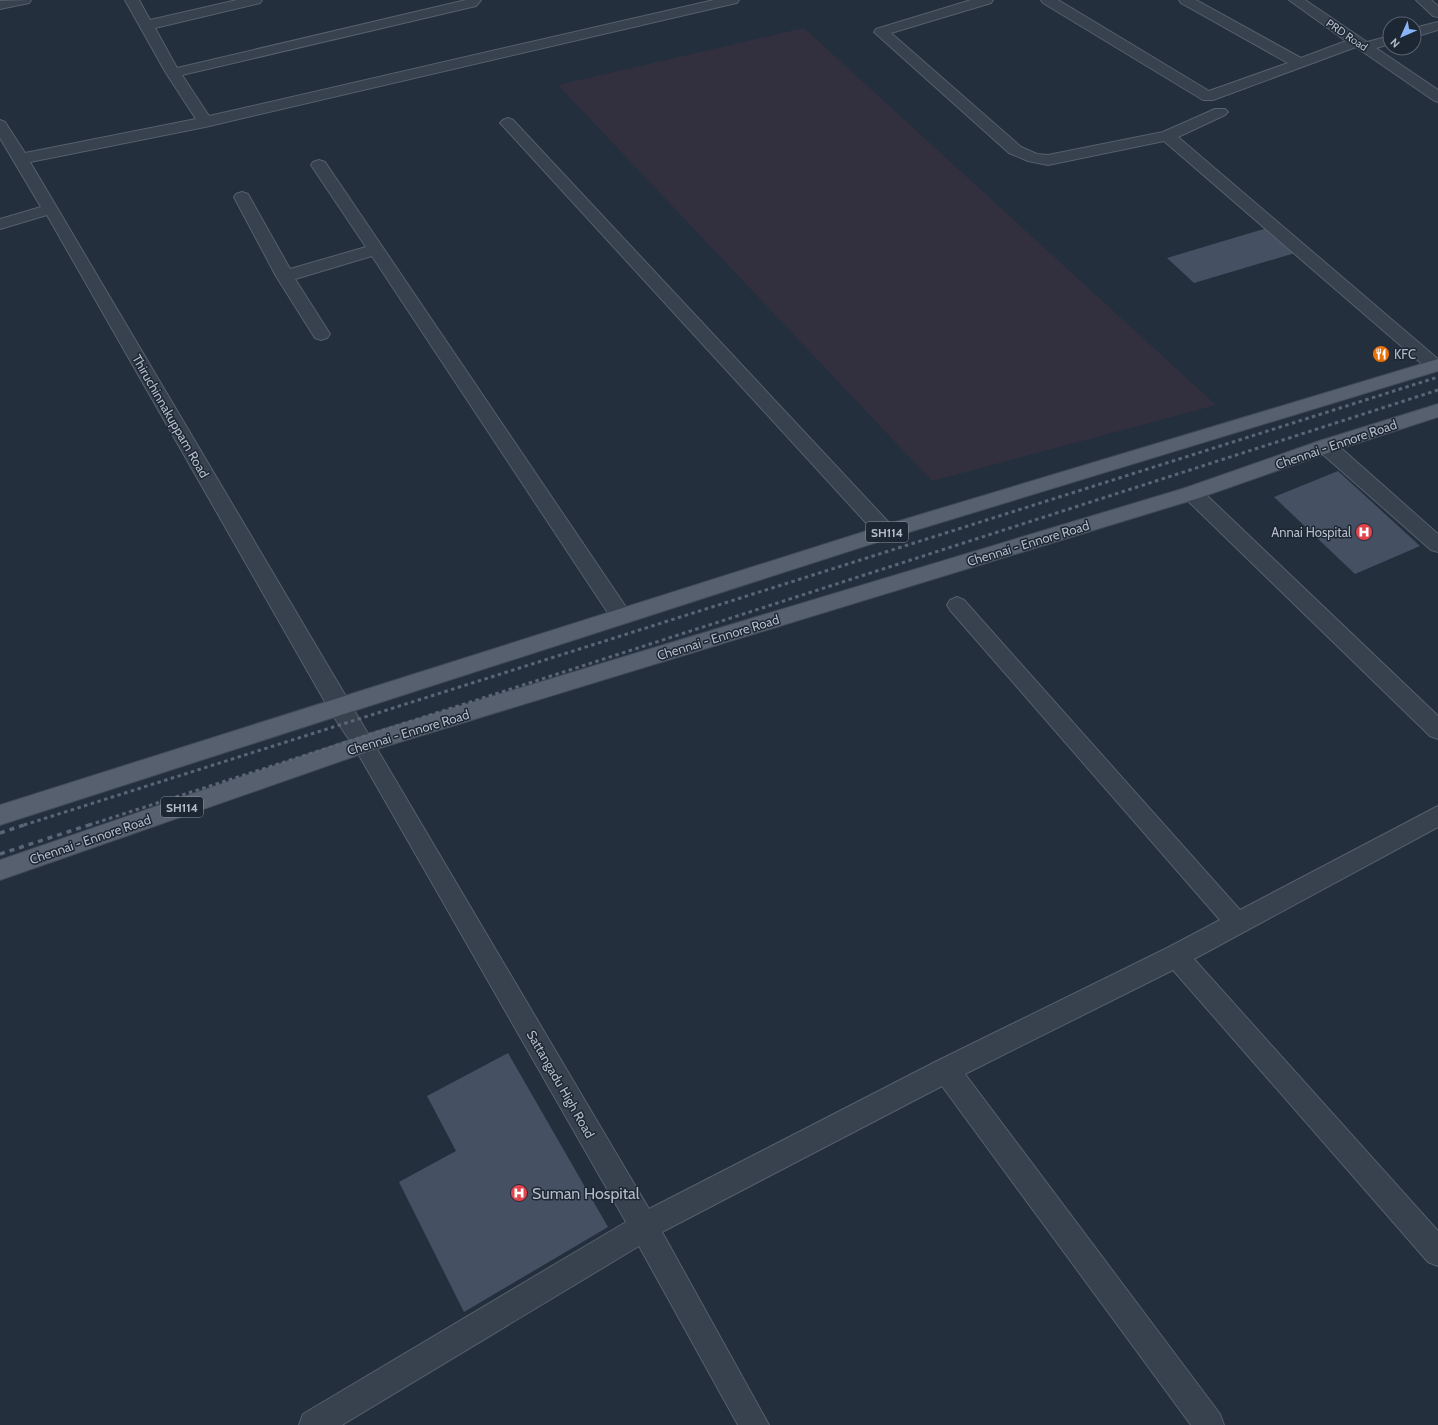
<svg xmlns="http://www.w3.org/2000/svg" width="1438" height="1425" viewBox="0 0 1438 1425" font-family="Cabin,sans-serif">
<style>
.medical{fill:#32303f}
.building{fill:#455162}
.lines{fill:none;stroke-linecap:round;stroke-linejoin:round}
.street-casing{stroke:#565f6c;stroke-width:2}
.primary-casing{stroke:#414a57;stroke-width:2}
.street{fill:#38414e;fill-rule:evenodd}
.primary{fill:#56606e;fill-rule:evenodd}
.rail-far1{stroke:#5a6575;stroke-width:3;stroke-dasharray:3.5 3.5;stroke-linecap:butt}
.rail{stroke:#5a6575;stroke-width:3.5;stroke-dasharray:5 5;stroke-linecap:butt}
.labels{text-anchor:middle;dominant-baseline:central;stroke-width:3;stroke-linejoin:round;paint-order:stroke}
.far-street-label{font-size:11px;fill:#b4bcc9;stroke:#1d2633}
.shield{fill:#1d2633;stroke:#878f9c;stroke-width:1}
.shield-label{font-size:12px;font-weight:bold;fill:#b4bcc9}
.poi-label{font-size:13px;fill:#b4bcc9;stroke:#1d2633;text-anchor:start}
.street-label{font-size:13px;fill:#b4bcc9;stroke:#1d2633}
.near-poi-label{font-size:16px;fill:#b4bcc9;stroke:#1d2633;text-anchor:start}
</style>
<rect width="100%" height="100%" fill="#242f3e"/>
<path class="medical" d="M804,28L1216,405L932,481L558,85Z"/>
<g class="building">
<path d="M1267,228L1295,253L1194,283L1167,258Z"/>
<path d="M1338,471L1420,546L1355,574L1274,497Z"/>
<path d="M508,1053L608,1227L464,1312L399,1182L456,1151L427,1096Z"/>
</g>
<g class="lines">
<g class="street-casing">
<g id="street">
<path d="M31,0L29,3L0,9V1Z"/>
<path d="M125,0H139L150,20L237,0H262L260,3L155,28L177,68L466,0H481L476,6L182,75L209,116L714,0H739L737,3L732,4L205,127L30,162L649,1209L937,1061L1167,948L1220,920L950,610L947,605L950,600L957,597L964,600L1240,910L1438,806V827L1194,959L1438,1231V1266L1428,1262L1173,970L965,1074L1220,1414L1224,1425H1191L942,1086L662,1232L769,1425H738L639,1246L342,1425H299L303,1414L626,1222L356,750L332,714L47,215L0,229V219L41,207L0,138V120L5,122L25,153L196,119L166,73Z"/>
<path d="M971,0H993L991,3L891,33L1021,147L1037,154L1048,155L1163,132L1215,109H1225L1228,112L1225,115L1178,137L1438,359V371L1429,370L1164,141L1048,165L1028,161L1009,153L874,32L876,29Z"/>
<path d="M1041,0H1058L1209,91L1288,63L1181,3L1179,0H1196L1301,58L1346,41L1289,0H1305L1367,42L1390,36V44L1376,48L1438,90V102L1433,100L1356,47L1213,100H1203L1043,3Z"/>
<path d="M1416,0H1431L1438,6V17L1433,16Z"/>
<path d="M1438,22V30L1414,37V28Z"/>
<path d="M508,118L513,120L893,527L896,532L893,537L886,539L879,537L503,126L500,123L503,120Z"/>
<path d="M319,160L325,162L327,165L628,610L631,616L628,622L621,624L614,622L372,256L295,279L330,334L327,338L321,340L315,338L276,276L234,197L236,194L242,192L248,194L290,269L366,247L311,165L313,162Z"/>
<path d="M1326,440L1333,441L1438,534V552L1431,550L1319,451L1317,446L1319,441Z"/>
<path d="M1192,486L1199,488L1438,716V739L1430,736L1185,498L1182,493L1185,488Z"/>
</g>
</g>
<g class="primary-casing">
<g id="primary">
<path d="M1438,359V371L893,537L0,825V805L879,527Z"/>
<path d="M1438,404V417L1333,451L1199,498L367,752L0,880V860L364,735L1185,488L1319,441Z"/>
</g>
</g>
<use href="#street" class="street"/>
<use href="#primary" class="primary"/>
<g class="rail-far1">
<path d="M24,825L1438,377"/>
<path d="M89,825L1438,390"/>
</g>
<g class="rail">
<path d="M0,833L27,824"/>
<path d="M0,854L92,824"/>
</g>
</g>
<defs>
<g id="restaurant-disc" transform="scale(0.9)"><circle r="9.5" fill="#e8710a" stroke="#1d2633"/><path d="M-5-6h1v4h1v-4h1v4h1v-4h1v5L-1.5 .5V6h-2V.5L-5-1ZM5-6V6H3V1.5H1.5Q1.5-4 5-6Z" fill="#fff"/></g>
<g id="hospital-disc" transform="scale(0.9)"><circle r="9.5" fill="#e0444e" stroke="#1d2633"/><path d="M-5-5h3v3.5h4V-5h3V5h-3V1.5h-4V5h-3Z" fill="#fff"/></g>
</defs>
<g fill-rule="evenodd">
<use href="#restaurant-disc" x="1381" y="354"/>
<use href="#hospital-disc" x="1364" y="532"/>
<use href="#hospital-disc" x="519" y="1193"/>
</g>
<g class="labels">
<g class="far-street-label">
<text transform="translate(1347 35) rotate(34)">PRD Road</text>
</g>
<g class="shield">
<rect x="866" y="522" width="42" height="20" rx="3"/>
<rect x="161" y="797" width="42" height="20" rx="3"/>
</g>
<g class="shield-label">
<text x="887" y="532">SH114</text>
<text x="182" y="807">SH114</text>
</g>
<g class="poi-label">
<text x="1394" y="354">KFC</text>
<text x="1351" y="532" text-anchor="end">Annai Hospital</text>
</g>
<g class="street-label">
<text transform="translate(171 416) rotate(60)">Thiruchinnakuppam Road</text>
<text transform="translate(1336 444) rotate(-19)">Chennai - Ennore Road</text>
<text transform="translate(1028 543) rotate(-17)">Chennai - Ennore Road</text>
<text transform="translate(718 637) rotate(-17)">Chennai - Ennore Road</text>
<text transform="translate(408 732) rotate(-17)">Chennai - Ennore Road</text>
<text transform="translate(90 839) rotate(-19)">Chennai - Ennore Road</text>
<text transform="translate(561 1084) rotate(60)">Sattangadu High Road</text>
</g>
<g class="near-poi-label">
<text x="532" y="1193">Suman Hospital</text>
</g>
</g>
<g transform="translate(1402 36) rotate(225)"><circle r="19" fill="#1d2633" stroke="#59626f"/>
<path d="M0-3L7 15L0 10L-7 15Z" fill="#8ab4f8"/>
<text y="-6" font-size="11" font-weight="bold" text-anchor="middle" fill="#b4bcc9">N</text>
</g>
</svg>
